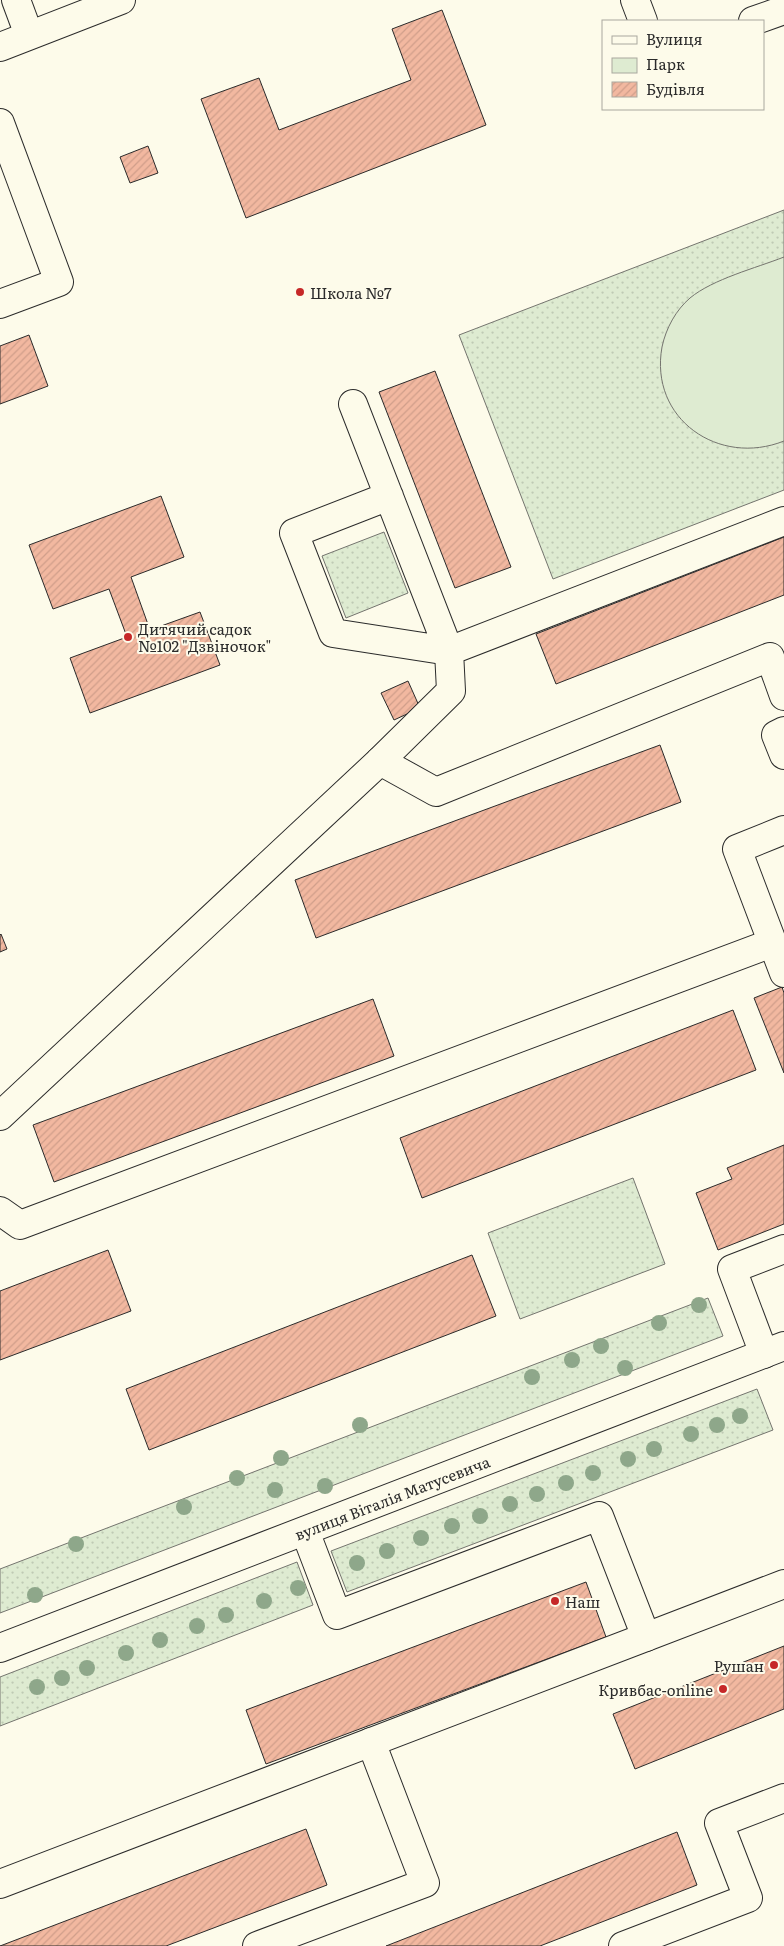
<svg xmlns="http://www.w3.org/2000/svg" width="784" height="1946" viewBox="0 0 784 1946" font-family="Literata,serif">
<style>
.green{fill:url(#green-dots);stroke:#74746e}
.pitch{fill:#deebd1;stroke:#74746e}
.building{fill:url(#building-hatch);stroke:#2b2b2b}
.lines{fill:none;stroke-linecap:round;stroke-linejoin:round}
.minor-casing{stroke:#2b2b2b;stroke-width:30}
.minor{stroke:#fdfbea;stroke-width:28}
.tree{fill:#8ea78a}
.poi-dot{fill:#c62828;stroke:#fdfbea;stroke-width:2}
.labels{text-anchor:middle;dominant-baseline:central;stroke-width:4;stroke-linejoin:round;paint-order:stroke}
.poi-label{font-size:15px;fill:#2b2b2b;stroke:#fdfbea;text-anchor:start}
.street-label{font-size:15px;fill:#2b2b2b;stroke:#fdfbea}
</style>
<defs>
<pattern id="green-dots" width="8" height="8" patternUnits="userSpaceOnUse" patternTransform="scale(1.25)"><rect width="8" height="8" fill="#deebd1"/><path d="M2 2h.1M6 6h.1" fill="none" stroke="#bfcab4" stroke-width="1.8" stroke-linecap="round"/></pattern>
<pattern id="building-hatch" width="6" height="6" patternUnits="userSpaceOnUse" patternTransform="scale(1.25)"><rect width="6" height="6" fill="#f2b8a0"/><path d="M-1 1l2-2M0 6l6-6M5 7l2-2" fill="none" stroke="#d09e8a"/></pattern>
</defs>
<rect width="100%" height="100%" fill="#fdfbea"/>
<g class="green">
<path d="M784,210V490L553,579L459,335Z"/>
<path d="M384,532L408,593L346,618L322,556Z"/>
<path d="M633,1178L665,1264L520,1319L488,1233Z"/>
<path d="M708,1298L723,1336L0,1613V1569Z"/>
<path d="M757,1389L773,1430L347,1592L331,1551Z"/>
<path d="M297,1562L313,1605L0,1726V1677Z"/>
</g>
<path class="pitch" d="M784,257V441C719,467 649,419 662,347C666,328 676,310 690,298C713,279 756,268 784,257Z"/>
<g class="building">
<path d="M442,10L486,125L246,218L201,99L259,78L279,130L411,80L392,29Z"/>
<path d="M148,146L158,173L130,183L120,157Z"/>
<path d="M29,335L48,386L0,404V346Z"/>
<path d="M435,371L511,567L455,588L379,392Z"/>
<path d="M161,496L184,557L131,577L150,630L200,612L220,665L90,713L70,658L127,637L109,589L53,609L29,545Z"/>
<path d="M784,537V595L556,684L536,634Z"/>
<path d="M408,681L420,708L394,720L381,693Z"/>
<path d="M660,745L681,802L316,938L295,880Z"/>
<path d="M1,934L7,949L0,952V935Z"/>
<path d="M782,987L784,993V1073L754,998Z"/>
<path d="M373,999L394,1056L54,1182L33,1125Z"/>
<path d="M733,1010L756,1070L422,1198L400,1138Z"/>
<path d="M784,1145V1224L718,1250L696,1193L732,1179L727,1168Z"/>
<path d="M108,1250L131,1311L0,1360V1291Z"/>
<path d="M472,1255L496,1316L149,1450L126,1389Z"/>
<path d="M586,1582L606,1637L266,1764L246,1710Z"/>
<path d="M784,1646V1709L635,1769L613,1714Z"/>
<path d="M306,1829L327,1885L166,1946H0Z"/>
<path d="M677,1832L697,1885L540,1946H386Z"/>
</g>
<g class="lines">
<g class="minor-casing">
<g id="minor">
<path d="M16,0L29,35"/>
<path d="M635,0L643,21"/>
<path d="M753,21L784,10"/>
<path d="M0,47L121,0"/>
<path d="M0,123L59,282L0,304"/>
<path d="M353,404L449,651L333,633L294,533L389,496"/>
<path d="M784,731L776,735L784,755"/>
<path d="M380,761L436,792L770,657L784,696"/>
<path d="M784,830L737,849L784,973"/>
<path d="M0,1116L380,761L451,691L449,651L784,521"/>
<path d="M0,1211L20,1225L772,943"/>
<path d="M764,1354L732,1269L784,1249"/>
<path d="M305,1531L337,1615L599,1516L646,1637L784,1584"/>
<path id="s1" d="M0,1648L784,1346"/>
<path d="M0,1884L646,1637"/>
<path d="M257,1946L425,1883L371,1742"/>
<path d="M623,1946L748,1898L719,1823L784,1798"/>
</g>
</g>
<use href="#minor" class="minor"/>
</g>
<g class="tree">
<circle cx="699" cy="1305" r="8"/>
<circle cx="659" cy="1323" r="8"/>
<circle cx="601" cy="1346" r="8"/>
<circle cx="572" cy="1360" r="8"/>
<circle cx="625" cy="1368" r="8"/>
<circle cx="532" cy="1377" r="8"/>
<circle cx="740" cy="1416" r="8"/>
<circle cx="360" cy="1425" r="8"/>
<circle cx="717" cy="1425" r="8"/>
<circle cx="691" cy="1434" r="8"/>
<circle cx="654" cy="1449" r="8"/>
<circle cx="281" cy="1458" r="8"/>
<circle cx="628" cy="1459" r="8"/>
<circle cx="593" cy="1473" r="8"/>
<circle cx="237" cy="1478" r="8"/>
<circle cx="566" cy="1483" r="8"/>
<circle cx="325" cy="1486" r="8"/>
<circle cx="275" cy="1490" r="8"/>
<circle cx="537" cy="1494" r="8"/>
<circle cx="510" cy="1504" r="8"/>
<circle cx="184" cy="1507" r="8"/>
<circle cx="480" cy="1516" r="8"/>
<circle cx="452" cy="1526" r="8"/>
<circle cx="421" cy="1538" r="8"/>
<circle cx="76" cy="1544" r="8"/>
<circle cx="387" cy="1551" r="8"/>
<circle cx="357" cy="1563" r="8"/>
<circle cx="298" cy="1588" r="8"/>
<circle cx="35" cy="1595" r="8"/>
<circle cx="264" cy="1601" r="8"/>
<circle cx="226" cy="1615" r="8"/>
<circle cx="197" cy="1626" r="8"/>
<circle cx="160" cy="1640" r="8"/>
<circle cx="126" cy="1653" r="8"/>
<circle cx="87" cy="1668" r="8"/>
<circle cx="62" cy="1678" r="8"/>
<circle cx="37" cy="1687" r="8"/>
</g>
<g class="poi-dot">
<circle cx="300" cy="292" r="5"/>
<circle cx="128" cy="637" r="5"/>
<circle cx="555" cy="1601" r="5"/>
<circle cx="774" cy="1665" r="5"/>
<circle cx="723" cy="1689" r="5"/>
</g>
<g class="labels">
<g class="poi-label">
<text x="310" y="292">Школа №7</text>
<text x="138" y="628">Дитячий садок<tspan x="138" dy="17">№102 "Дзвіночок"</tspan></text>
<text x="565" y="1601">Наш</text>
<text x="764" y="1665" text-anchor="end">Рушан</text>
<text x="713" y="1689" text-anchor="end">Кривбас-online</text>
</g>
<g class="street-label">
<text stroke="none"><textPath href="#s1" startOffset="420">вулиця Віталія Матусевича</textPath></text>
</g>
</g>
<rect x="602" y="20" width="162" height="90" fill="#fdfbea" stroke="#a9a89e"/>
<rect x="612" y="36" width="25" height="8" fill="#fdfbea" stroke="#a9a89e"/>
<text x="646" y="45" font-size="15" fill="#2b2b2b">Вулиця</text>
<rect x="612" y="58" width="25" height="15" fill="#deebd1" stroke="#a9a89e"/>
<text x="646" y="70" font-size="15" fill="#2b2b2b">Парк</text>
<rect x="612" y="82" width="25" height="15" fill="url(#building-hatch)" stroke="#a9a89e"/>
<text x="646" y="95" font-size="15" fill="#2b2b2b">Будівля</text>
</svg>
